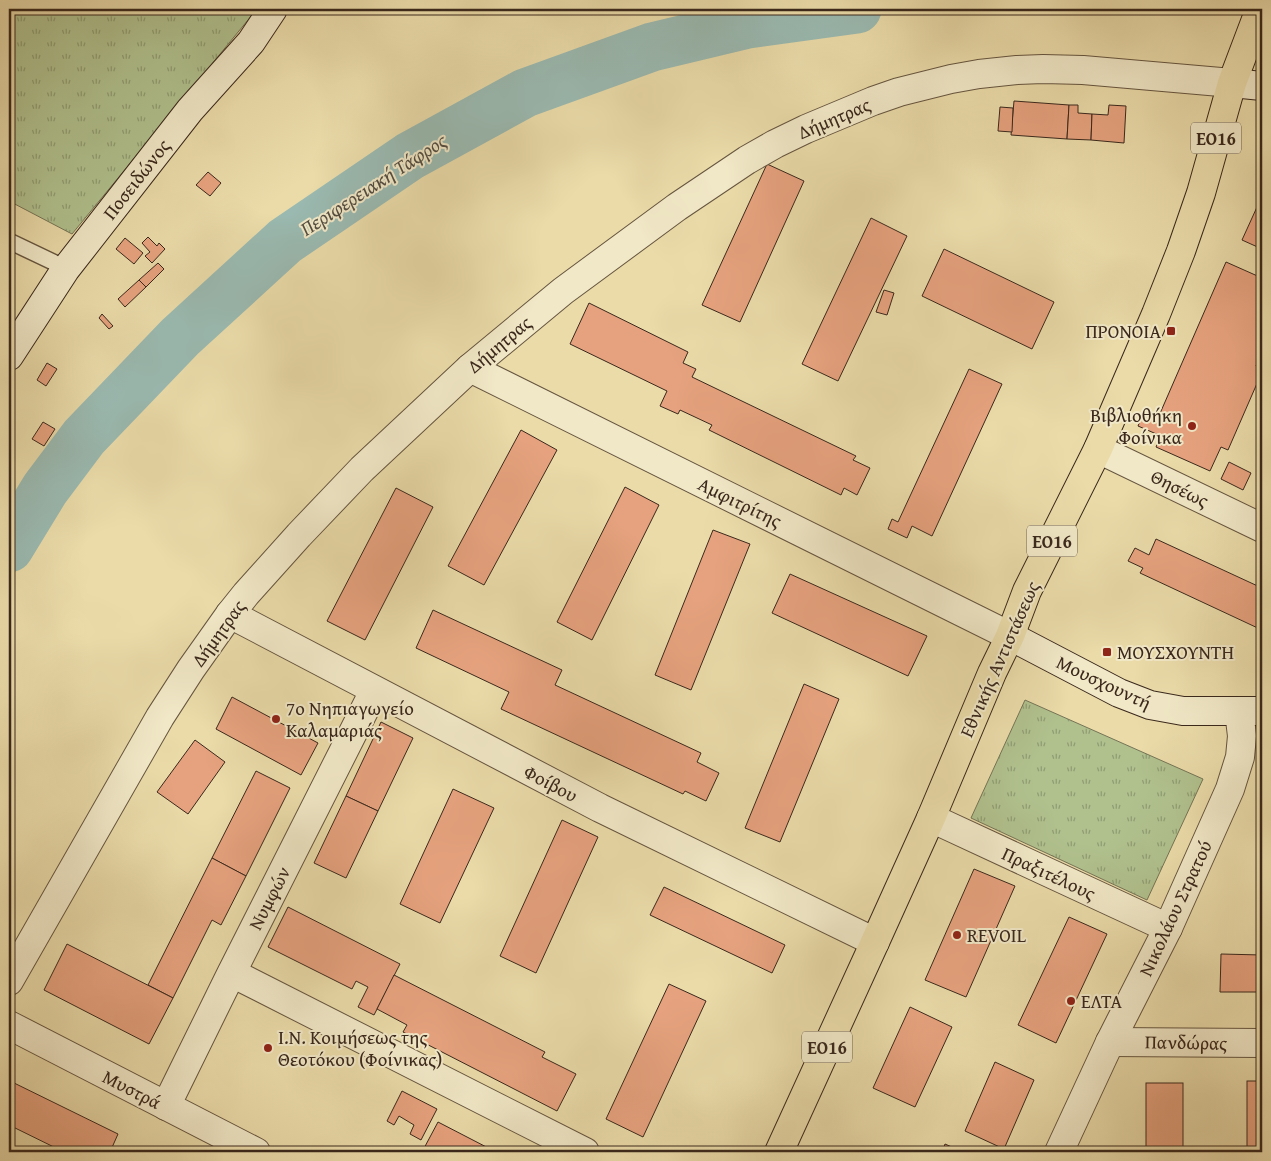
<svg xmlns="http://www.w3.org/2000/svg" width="1271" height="1161" viewBox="0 0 1271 1161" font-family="'Gentium Book Plus',serif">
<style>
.grass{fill:url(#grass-tufts);stroke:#757455}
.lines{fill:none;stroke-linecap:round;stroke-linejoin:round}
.river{stroke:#9ab9b0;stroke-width:49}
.building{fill:#e6a27e;stroke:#3a281c}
.lane-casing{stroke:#66553f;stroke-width:18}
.street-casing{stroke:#66553f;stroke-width:30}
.secondary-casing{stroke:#3a281c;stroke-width:30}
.primary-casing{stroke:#3a281c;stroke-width:30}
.lane{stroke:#f1e8c7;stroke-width:15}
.street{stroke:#f1e8c7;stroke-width:28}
.secondary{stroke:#f1e8c7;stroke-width:28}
.primary{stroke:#eadba9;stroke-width:28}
.poi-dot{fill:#8f2418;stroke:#f1e8c7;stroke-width:2}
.labels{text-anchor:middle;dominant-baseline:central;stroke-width:4;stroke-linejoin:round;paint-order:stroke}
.shield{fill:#f1e8c7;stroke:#71624f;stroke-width:1}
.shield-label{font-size:18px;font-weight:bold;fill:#3a281c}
.street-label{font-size:19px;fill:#3a281c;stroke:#f1e8c7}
.poi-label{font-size:19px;fill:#3a281c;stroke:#f1e8c7;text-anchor:start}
.water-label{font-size:20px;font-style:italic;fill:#524c41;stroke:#f1e8c7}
</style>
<defs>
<pattern id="grass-tufts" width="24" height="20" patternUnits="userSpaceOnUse" patternTransform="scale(1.25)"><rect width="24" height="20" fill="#b0c18e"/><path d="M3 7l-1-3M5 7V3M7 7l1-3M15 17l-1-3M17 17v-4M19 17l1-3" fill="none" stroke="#909d73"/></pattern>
</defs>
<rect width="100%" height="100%" fill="#eadba9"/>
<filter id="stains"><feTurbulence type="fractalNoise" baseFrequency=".004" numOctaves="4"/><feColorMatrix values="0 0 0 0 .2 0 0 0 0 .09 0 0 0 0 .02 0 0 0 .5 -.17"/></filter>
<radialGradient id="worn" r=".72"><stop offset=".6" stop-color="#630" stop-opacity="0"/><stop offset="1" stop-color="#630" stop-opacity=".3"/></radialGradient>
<g class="grass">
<path d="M9,9H257L72,234L9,201Z"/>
<path d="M1025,700L1203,779L1147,900L971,818Z"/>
</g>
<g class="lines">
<path class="river" d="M9,548L45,489L84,437L180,337L285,241L410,156L525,93L652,47L748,24L857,9"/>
</g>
<g class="building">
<path d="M1014,101L1069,105L1067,139L1011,135Z"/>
<path d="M1069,105H1078V113L1092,114L1091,140L1067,139Z"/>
<path d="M1109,105L1126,106L1124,143L1091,140L1092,114L1108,115Z"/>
<path d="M1000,107L1013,108L1012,132L998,131Z"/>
<path d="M767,164L804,181L740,322L702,305Z"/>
<path d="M208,172L221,183L210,196L196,185Z"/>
<path d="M1262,196V249L1242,240Z"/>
<path d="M871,218L907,236L838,381L802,364Z"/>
<path d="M148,237L157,246L159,243L165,249L152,263L145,256L150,252L142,243Z"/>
<path d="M125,238L143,253L134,264L116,249Z"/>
<path d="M944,249L1054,302L1032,349L922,296Z"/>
<path d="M1226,262L1262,278V351L1256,366L1262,369V372L1228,450L1221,447L1210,471L1156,447L1161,436L1138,426L1144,412L1158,418Z"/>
<path d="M158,263L164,269L146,287L139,280Z"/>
<path d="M139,280L146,287L125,307L118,299Z"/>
<path d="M884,290L894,293L887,315L876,312Z"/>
<path d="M589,303L688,352L683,363L696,369L692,377L856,456L853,460L870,468L857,495L844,488L841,495L709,430L712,425L680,410L678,414L660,406L667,391L570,344Z"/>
<path d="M102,314L113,326L109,329L99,318Z"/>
<path d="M47,363L57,369L46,386L37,380Z"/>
<path d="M969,369L1002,384L932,536L912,526L907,538L888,529L892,519L898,522Z"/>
<path d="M43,422L55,429L44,446L32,439Z"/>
<path d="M521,430L557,450L484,585L448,566Z"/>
<path d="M1229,462L1251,473L1243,490L1221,479Z"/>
<path d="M625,487L659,505L592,640L557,622Z"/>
<path d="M396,488L433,507L365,640L327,621Z"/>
<path d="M713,530L750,544L691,690L655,675Z"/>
<path d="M1156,539L1262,588V630L1140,573L1143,568L1128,561L1135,548L1149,555Z"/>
<path d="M790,574L927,636L908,676L772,613Z"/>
<path d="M433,610L562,670L555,685L701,753L697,762L719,773L706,801L685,791L683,794L501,709L509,692L416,648Z"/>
<path d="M804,684L839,699L780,842L745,828Z"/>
<path d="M232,697L318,743L301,775L216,729Z"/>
<path d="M381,722L413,738L378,811L346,796Z"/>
<path d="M195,740L225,762L188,814L157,792Z"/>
<path d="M256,771L290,788L246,876L212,858Z"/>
<path d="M453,789L494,808L440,923L400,904Z"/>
<path d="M346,796L378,811L346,878L314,863Z"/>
<path d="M562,820L598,837L536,973L500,956Z"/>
<path d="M212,858L246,876L221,925L212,920L173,998L148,985Z"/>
<path d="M974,869L1015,886L966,997L925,980Z"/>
<path d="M664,887L785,945L772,973L650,915Z"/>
<path d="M288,907L400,964L374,1015L358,1007L368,987L356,981L352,989L268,947Z"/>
<path d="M1069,917L1107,934L1056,1043L1018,1025Z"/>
<path d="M67,944L173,998L149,1044L44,990Z"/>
<path d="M1221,954L1262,955V992H1220Z"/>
<path d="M394,975L545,1052L542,1057L576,1074L557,1111L403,1032L407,1025L377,1009Z"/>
<path d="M669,984L706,1001L643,1137L606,1119Z"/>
<path d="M910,1007L952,1027L915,1107L873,1088Z"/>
<path d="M995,1062L1034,1080L1004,1149L965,1131Z"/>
<path d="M10,1081L118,1134L110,1152H64L9,1125Z"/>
<rect x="1247" y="1081" width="15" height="71"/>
<rect x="1146" y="1083" width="37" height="69"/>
<path d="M402,1091L437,1109L421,1140L410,1134L414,1125L399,1116L394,1125L387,1121Z"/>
<path d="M438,1122L496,1152H422Z"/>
<path d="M945,1144L963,1152H942Z"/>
</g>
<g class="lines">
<g class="lane-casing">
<path id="lane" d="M9,241L53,262L65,270"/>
</g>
<g class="street-casing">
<g id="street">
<path d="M470,368L1010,636"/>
<path d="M1098,449L1262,528"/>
<path d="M230,614L600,808L875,942"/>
<path d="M931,818L1168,928"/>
<path d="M232,973L585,1152"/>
<path d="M9,981L160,717L191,669L230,614L246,594L299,535L362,469L470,368L563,291L677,207L747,160L775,144L806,129L873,101L899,92L951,79L979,74L1017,70L1043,69L1083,70L1232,83"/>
<path d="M9,1025L256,1152"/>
<path d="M1110,1042L1262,1043"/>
<path d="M166,1106L230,976L374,691"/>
<path d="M1059,1152L1110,1042L1168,928L1230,789L1240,757L1242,736L1239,711"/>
</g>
</g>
<g class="secondary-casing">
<g id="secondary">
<path d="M1232,83L1262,86"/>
<path d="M9,356L65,270L190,110L251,42L273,9"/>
<path d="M1010,636L1119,693L1150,705L1183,711H1262"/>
</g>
</g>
<g class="primary-casing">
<path id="primary" d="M779,1152L875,942L931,818L992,673L1010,636L1027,591L1098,449L1156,314L1181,251L1201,193L1232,83L1260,9"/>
</g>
<use href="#lane" class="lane"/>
<use href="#street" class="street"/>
<use href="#secondary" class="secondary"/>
<use href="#primary" class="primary"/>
</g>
<g class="poi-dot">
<rect x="1166" y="326" width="10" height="10" rx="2.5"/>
<circle cx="1192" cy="426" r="5"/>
<rect x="1102" y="647" width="10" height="10" rx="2.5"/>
<circle cx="276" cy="719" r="5"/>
<circle cx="957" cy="935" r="5"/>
<circle cx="1071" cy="1001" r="5"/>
<circle cx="268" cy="1048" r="5"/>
</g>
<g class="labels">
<g class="shield">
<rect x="1191" y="122.5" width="50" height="31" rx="4"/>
<rect x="1027" y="525.5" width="50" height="31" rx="4"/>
<rect x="802" y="1031.5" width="50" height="31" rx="4"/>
</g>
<g class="shield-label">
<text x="1216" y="138">ΕΟ16</text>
<text x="1052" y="541">ΕΟ16</text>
<text x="827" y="1047">ΕΟ16</text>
</g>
<g class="street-label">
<text transform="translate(834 118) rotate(-23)">Δήμητρας</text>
<text transform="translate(136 179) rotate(-52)">Ποσειδώνος</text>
<text transform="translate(499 344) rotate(-40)">Δήμητρας</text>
<text transform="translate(1180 488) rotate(26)">Θησέως</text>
<text transform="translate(740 502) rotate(26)">Αμφιτρίτης</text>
<text transform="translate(218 633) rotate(-54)">Δήμητρας</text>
<text transform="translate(999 659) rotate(-66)">Εθνικής Αντιστάσεως</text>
<text transform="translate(1104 682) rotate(25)">Μουσχουντή</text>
<text transform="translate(551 783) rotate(28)">Φοίβου</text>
<text transform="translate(1049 873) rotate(25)">Πραξιτέλους</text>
<text transform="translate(269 898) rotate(-63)">Νυμφών</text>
<text transform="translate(1175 908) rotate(-65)">Νικολάου Στρατού</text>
<text transform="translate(1186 1042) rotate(1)">Πανδώρας</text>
<text transform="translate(132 1089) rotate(27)">Μυστρά</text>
</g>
<g class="poi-label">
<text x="1161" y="331" text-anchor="end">ΠΡΟΝΟΙΑ</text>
<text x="1182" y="415" text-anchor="end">Βιβλιοθήκη<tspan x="1182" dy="22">Φοίνικα</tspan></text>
<text x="1117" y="652">ΜΟΥΣΧΟΥΝΤΗ</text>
<text x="286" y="708">7ο Νηπιαγωγείο<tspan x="286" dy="22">Καλαμαριάς</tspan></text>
<text x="967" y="935">REVOIL</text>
<text x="1081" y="1001">ΕΛΤΑ</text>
<text x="278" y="1037">Ι.Ν. Κοιμήσεως της<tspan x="278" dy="22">Θεοτόκου (Φοίνικας)</tspan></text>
</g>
<g class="water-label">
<text transform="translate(373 184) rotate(-33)">Περιφερειακή Τάφρος</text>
</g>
</g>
<rect width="1271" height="1161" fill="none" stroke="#eadba9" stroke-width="30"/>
<rect x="10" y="10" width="1251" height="1141" fill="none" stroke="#3a281c" stroke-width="2.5"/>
<rect x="15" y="15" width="1241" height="1131" fill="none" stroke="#3a281c"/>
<rect width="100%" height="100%" filter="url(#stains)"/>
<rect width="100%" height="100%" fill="url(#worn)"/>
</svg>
